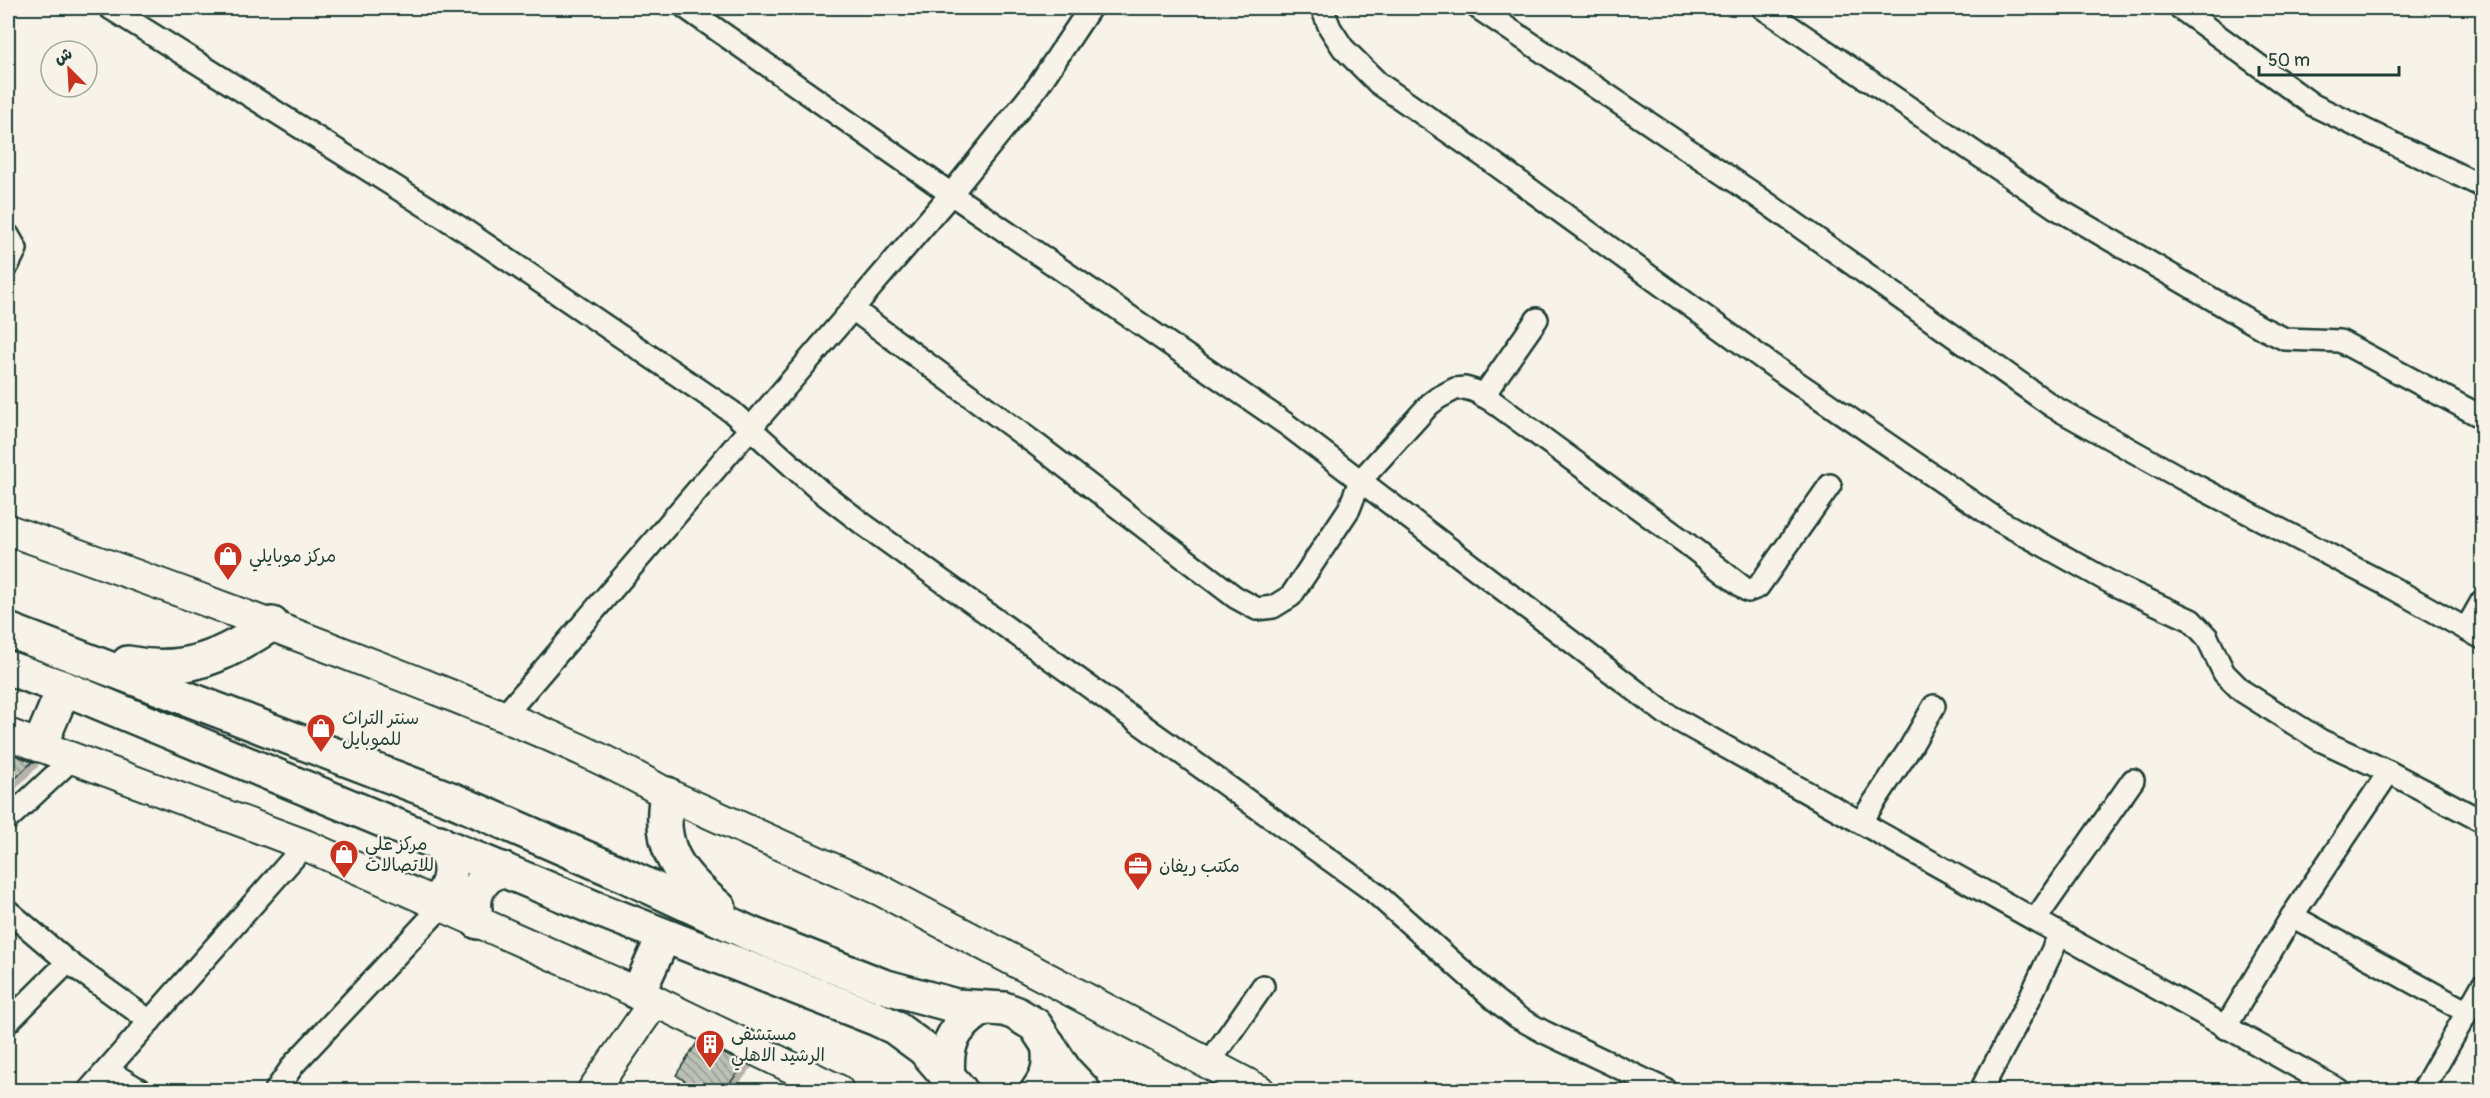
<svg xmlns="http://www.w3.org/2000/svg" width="2490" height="1098" viewBox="0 0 2490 1098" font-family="Pangolin,'Playpen Sans Arabic',sans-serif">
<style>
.building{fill:url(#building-back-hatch);stroke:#1f3d34;stroke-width:1.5;filter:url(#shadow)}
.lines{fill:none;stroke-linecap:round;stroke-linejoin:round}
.street-casing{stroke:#1f3d34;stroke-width:26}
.secondary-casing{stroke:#1f3d34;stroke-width:34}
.highway-casing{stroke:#1f3d34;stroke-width:38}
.street{stroke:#f7f3e8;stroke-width:21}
.secondary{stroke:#f7f3e8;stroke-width:30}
.highway{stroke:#f7f3e8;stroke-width:33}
.labels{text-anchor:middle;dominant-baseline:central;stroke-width:5;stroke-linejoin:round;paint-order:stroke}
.poi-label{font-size:18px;fill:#1f3d34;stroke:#f7f3e8;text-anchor:start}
</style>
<defs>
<pattern id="building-back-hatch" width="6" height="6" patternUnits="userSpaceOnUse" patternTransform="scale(1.5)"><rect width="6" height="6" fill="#bbc1b6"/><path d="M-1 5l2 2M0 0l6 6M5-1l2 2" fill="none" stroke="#979e95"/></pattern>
<filter id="shadow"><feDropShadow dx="6" dy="3.5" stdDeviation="0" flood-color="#0004"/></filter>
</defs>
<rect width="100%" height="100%" fill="#f7f3e8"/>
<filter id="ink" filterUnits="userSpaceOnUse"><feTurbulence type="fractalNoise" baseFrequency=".0167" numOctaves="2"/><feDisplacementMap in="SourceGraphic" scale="12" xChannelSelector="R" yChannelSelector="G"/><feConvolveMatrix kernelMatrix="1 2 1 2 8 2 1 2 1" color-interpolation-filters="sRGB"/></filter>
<g filter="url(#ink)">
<g class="building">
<path d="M8,752L32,762L8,786Z"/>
<path d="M698,1041L745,1064L724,1090H698L676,1075Z"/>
</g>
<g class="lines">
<g class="street-casing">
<g id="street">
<path d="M110,8L464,230L732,412L819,490L863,524L1373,891L1495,1000L1517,1017L1544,1032L1666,1090"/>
<path d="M686,8L951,194L1286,424L1665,713L2339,1090"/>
<path d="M1322,8L1330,28L1343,48L1378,83L1488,159L1773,366L1998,520L2117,586L2191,620L2207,637L2224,673L2242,691L2320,740L2389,772L2482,821"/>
<path d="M1478,8L1754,194L2052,406L2183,479L2389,586L2482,638"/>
<path d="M1763,8L2056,208L2262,328L2285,339L2340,341L2482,417"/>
<path d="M2180,8L2313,105L2482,186"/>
<path d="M8,235L16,249L8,265"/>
<path d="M854,310L1037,445L1235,597L1257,609L1273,607L1291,596L1349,509L1360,481L1430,404L1438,398L1455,389L1465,388L1475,391L1492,401L1686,543L1748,591L1758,587L1830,485"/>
<path d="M1483,396L1537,319"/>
<path d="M2466,629L2482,601"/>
<path d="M504,716L951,194L1038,86L1090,8"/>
<path d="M8,819L73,758"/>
<path d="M1861,822L1910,748L1934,706"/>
<path d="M8,911L68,962L150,1021"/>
<path d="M2292,916L2467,1012"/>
<path d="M2035,920L2133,780"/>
<path d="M8,1022L68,962"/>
<path d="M2225,1028L2292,916L2389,772"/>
<path d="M1209,1063L1263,986"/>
<path d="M107,1070L140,1090"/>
<path d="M89,1090L305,845"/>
<path d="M276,1090L294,1064L442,906"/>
<path d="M1981,1090L2027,1004L2060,934"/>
<path d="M2423,1090L2482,986"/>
</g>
</g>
<g class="secondary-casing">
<g id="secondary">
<path d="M8,530C141,576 273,625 405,677C493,712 584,746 667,794L880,890L1259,1090"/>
<path d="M8,734L305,845L638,993L838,1090"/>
<path d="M593,1090L655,1001"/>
</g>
</g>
<g class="highway-casing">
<g id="highway">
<path d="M8,630L453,800L618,872L751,934L883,986L956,1006L1004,1009L1015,1013L1035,1025L1065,1071L1083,1090"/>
<path d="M128,663C186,675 225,655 272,624"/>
<path d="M8,668L64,688L597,909L877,1019L894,1027L924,1049L960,1090"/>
<path d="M40,745L64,688"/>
<path d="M667,794C657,849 679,875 719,908"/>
<path d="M435,903C454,884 455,862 439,842"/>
<path d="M478,922C469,899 478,878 502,869"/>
<path d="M638,993L664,936"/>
<path d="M948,1078C945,1044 952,1029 981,1009"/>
<path d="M1038,1090C1049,1075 1051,1063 1048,1044"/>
</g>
</g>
<use href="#street" class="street"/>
<use href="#secondary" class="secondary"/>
<use href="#highway" class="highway"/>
</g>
</g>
<defs>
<g id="shop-pin" transform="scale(1.5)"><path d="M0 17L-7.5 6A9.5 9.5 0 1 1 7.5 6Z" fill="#c8321e" stroke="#f7f3e8"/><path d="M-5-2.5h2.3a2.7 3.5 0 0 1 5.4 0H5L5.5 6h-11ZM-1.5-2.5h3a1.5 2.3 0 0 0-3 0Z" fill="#fff"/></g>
<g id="office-pin" transform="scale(1.5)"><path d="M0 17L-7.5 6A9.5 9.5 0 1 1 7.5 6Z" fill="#c8321e" stroke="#f7f3e8"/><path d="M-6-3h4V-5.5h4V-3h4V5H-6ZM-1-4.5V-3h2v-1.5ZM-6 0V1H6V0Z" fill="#fff"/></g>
<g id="building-pin" transform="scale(1.5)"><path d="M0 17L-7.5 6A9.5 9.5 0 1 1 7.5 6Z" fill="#c8321e" stroke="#f7f3e8"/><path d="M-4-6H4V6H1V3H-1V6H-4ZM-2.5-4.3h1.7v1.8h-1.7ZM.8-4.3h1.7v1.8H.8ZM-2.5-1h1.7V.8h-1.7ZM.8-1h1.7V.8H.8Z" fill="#fff"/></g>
</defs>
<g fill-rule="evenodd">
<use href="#shop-pin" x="228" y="556"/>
<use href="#shop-pin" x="321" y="728"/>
<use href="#shop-pin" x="344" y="854"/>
<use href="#office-pin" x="1138" y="866"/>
<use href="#building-pin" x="710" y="1044"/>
</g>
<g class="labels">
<g class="poi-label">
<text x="249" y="556">مركز موبايلي</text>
<text x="342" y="718">سنتر التراث<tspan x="342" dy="21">للموبايل</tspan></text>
<text x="365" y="844">مركز علي<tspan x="365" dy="21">للاتصالات</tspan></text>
<text x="1159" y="866">مكتب ريفان</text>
<text x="731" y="1034">مستشفى<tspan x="731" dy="21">الرشيد الاهلي</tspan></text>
</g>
</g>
<rect width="2490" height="1098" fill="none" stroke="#f7f3e8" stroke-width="30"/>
<rect x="15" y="15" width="2460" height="1068" fill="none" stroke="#1f3d34" stroke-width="2" filter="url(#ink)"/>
<g transform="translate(69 69) rotate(336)"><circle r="28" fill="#f7f3e8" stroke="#a1aaa0" stroke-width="1.5"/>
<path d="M0-4.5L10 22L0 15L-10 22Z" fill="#c8321e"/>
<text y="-9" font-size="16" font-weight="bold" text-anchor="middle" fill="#1f3d34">ش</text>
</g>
<path d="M2259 66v9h140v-9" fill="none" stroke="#1f3d34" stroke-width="3"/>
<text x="2268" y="66" font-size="18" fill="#1f3d34" stroke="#f7f3e8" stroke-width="4.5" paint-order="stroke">50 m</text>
</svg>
